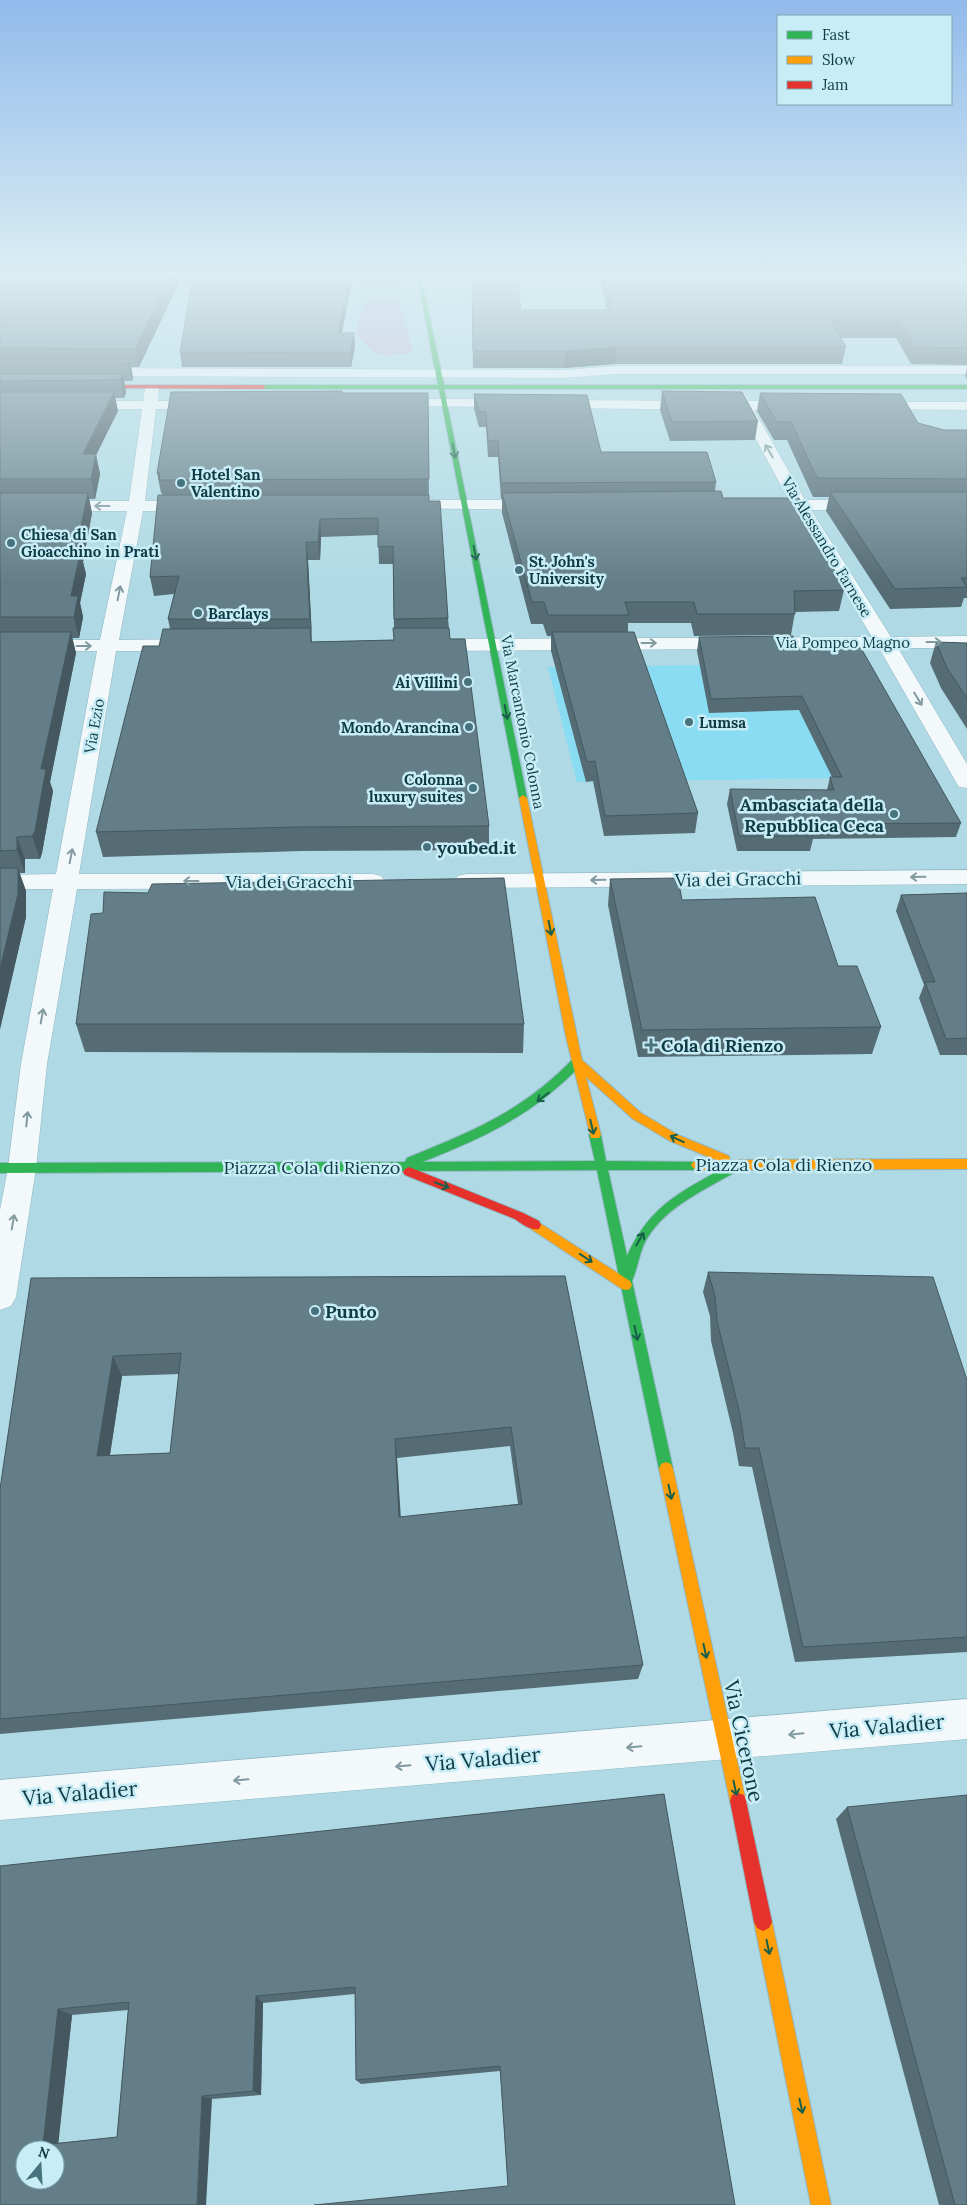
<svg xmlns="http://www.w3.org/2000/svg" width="967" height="2205" viewBox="0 0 967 2205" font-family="Lora,serif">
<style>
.built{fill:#89dcf1}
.green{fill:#c6b1d4}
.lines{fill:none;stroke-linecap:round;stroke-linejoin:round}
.street-casing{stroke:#90b7c1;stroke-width:1}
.fast-casing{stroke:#90b7c1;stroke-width:2}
.slow-casing{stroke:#90b7c1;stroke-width:2}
.jam-casing{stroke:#90b7c1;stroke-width:2}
.street{fill:#f3f9fb;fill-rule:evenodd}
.fast{fill:#30b455;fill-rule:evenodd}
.slow{fill:#ff9f0a;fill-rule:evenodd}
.jam{fill:#e5322d;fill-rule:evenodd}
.wall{fill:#556c75;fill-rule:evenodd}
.shaded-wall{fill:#45585f}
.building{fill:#637e88;stroke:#45585f;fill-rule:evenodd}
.oneway{stroke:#185f4a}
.oneway2{stroke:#809aa0}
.poi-dot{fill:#46737d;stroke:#c9edf7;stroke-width:2}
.labels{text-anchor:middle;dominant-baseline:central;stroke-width:5;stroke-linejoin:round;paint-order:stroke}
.far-poi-label{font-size:15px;font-weight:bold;fill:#0e3b45;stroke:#c9edf7;text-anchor:start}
.far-street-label{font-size:15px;fill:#0e3b45;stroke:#c9edf7}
.poi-label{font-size:18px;font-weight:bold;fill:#0e3b45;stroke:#c9edf7;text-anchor:start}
.street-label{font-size:18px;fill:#0e3b45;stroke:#c9edf7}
.near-street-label{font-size:21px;fill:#0e3b45;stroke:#c9edf7}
</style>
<rect width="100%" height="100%" fill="#afdae5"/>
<path class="built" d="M793,664L839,778L577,782L548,667Z"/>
<g class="green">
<path d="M365,276H395L397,286H363Z"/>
<path d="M364,301H399L413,353L397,354L390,357L372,351L355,335Z"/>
</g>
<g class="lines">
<g class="street-casing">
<g id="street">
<path d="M615,366H967V374H615L564,378L94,376L87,372L94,368L564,370Z"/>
<path d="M152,385L159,389L158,401H206L213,405L206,409H156L145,501H196L202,503L204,506L202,509L196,511H143L119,640L196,639L203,641L205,645L203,649L196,651H116L79,874H373L381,876L385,881L381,886L373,888L77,889L47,1064L36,1168L16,1297L11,1306L0,1310V1210L8,1168L21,1064L53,889H0V875L56,874L97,651L0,652V640H100L127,511H0V501H129L142,409H79L72,405L79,401H143L145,389Z"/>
<path d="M739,392L744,393L749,401L796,402L803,406L796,410H754L805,500H866L872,502L874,505L872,508L866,510H811L891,637L967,636V648H898L967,764V788L959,787L956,782L879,648L429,651L422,649L420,645L422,641L429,639L872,637L795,510L760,508L758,505L760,502L789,500L740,410L551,408L544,404L551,400L735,401L732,396Z"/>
<path d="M391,399H511L518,403L511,407L386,406L384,403L386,400Z"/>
<path d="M871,402H967V410L866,409L864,406L866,403Z"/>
<path d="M404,500H541L547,502L549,505L547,508L541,510L398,508L396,505L398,502Z"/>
<path d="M967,870V884L466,888L458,886L454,881L458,876L466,874Z"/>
<path d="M967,1699V1739L0,1820V1780Z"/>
</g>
</g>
<g class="fast-casing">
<g id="fast">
<path d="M417,276H421L444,385H967V389H444L527,798L523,801L519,798L439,389H263L260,387L263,385H438Z"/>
<path d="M577,1058L581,1059L582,1062L581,1065C533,1115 485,1137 422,1162L595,1161L589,1135L591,1132H599L601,1135L606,1161L701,1162L703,1165L701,1168L697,1170H608L627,1256C651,1202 686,1190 734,1162H742L744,1165L742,1168C709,1188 666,1205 646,1240C639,1253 638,1267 632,1281L673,1469L671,1474L666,1476L661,1474L659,1469L597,1170L0,1173V1163L405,1162L407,1158C472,1132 523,1111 573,1059Z"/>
</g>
</g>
<g class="slow-casing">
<g id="slow">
<path d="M523,795L527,798L582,1060L641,1113L678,1135L729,1156L730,1160L967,1159V1169L697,1170L693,1168L691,1165L693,1162L716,1160L670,1141L633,1119L586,1077L601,1135L599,1138H591L566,1037L519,798Z"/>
<path d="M535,1220L630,1281L632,1285L630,1289L626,1290L622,1289L531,1229L529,1225L531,1221Z"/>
<path d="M666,1462L671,1464L673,1469L746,1801L744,1807L738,1809L732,1807L730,1801L659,1469L661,1464Z"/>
<path d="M763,1913L769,1916L772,1922L831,2205H811L754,1922L757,1916Z"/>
</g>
</g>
<g class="jam-casing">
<g id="jam">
<path d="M89,385H263L266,387L263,389L87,388Z"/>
<path d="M409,1167L523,1213L539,1221L541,1225L539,1229C531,1231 522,1224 515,1219L405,1175L403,1172L405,1169Z"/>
<path d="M738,1793L744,1795L746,1801L772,1922L769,1928L763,1931L757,1928L754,1922L730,1801L732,1795Z"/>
</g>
</g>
<use href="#street" class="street"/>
<use href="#fast" class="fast"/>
<use href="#slow" class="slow"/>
<use href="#jam" class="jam"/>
</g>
<g class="wall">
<path d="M0,276H182L139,367H131L133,378L132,381H124L126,393L124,398H115L118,411L96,455L100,474L95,499H89L92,513L83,562L86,574L80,603L83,617L79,638H72L76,653L50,782L53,791L42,853L40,859H25V873H19L26,891V917L0,1029Z"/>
<path d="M193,276H353L342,333H354L355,347L351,367H182L180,352Z"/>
<path d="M472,276L521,310H607L599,276H967V365L911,364L896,338H841L846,347L842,364H615L564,368H473Z"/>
<path d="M967,368V379L965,376Z"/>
<path d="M342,391L343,393L428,412L429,501L448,618L450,639L489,826V850L301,851L103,857L96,832L159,646L170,629L168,619L174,594L154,596L150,577L162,495V493H161L157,473ZM378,535L379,564H393L394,628V640L312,642L308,560H320L321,537Z"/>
<path d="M662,391L758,421L755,440L670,441L660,410Z"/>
<path d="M760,393L918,423L944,430H967V598H964L961,607L890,609L826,511L829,497H813L787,440H774L757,411Z"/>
<path d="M474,394L601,452L716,482L715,491L723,498L844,590L839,611L795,612L791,635L694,636L691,623H628V632L698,813L695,833L604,836L593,781L586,782L551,651V636H547L543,624H531L502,513V499H501L498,457H488L486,427H479L474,409Z"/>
<path d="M699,637L794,648L961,823L956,837L813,839L810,851H737L727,804L730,789L827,790L830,777H832L799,710L709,713L697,651Z"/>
<path d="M936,642L967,643V729L941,688L930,663Z"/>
<path d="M610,879L682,900L838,966L881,1027L872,1054L638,1057L608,905Z"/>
<path d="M967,893V1055H940L919,998L924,985L896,911L901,895Z"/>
<path d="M76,1024H524L523,1053L85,1052Z"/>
<path d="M708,1272L967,1380V1652L795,1662L752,1467L739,1466L733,1433L711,1341L710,1316L703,1292Z"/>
<path d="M565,1276L643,1665L638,1679L0,1734V1489L31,1278ZM179,1374L170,1453L110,1455L122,1376ZM510,1446L518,1504L400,1517L397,1458Z"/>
<path d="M664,1794L735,2205L508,2186L500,2071L361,2084L356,2080L355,1994L263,2003L261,2095L212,2099L0,2205V1866ZM128,2010L117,2137L58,2143L72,2015Z"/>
<path d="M847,1807L967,2205H939L836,1819Z"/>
</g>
<g class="shaded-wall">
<path d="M171,276H182L139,367L135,349Z"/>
<path d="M349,276H353L339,347L338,333Z"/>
<path d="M354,333L355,347L351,367L350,353Z"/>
<path d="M616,347L615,364L564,368L565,351Z"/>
<path d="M130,360L133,378L132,381L128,363Z"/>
<path d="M123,374L126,393L124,398L120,380Z"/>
<path d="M114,392L118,411L96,455L100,474L95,499L91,479L83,454Z"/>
<path d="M88,493L92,513L83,562L86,574L80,603L83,617L79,638L74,617L71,596L75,554Z"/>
<path d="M320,519L321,537L320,560L318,542Z"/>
<path d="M306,542L308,560L312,637L310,619Z"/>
<path d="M71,632L76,653L50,782L53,791L42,853L40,859L32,836L41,769Z"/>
<path d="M17,837L25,859V873L17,850Z"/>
<path d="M18,868L26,891V917L0,1029V969Z"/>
<path d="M113,1356L122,1376L107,1474L97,1456Z"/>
<path d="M395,1439L397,1458L402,1535L399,1517Z"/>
<path d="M256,1996L263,2003L261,2095L253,2091Z"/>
<path d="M58,2009L72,2015L58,2147L43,2145Z"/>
<path d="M202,2096L212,2099L206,2205H197Z"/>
</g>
<g class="building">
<path d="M0,276H171L135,349L0,348Z"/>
<path d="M193,276H349L338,333H354L350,353L180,352Z"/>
<path d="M472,276H517L521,310H612L604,276H967V348L915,347L899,321H831L846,347H616L565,351H473Z"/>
<path d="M0,360H130L128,363H0Z"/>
<path d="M0,374H123L120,380L0,381Z"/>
<path d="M342,391V393H428L429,479L159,480L160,473H157L171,392Z"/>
<path d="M662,391L742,392L758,421L672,422Z"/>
<path d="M0,392H114L83,454H96L91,479H0Z"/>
<path d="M760,393L901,394L918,423L944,430H967V479L817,478L791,422H777Z"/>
<path d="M474,394L587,395L601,452H707L716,482L501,483L498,441H488L486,412H479Z"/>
<path d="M721,491L723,498H799L844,590L794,591L795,614H697L694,602H625L629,615H548L544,602H532L502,493Z"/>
<path d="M830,492H967V578H961L967,587L895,589Z"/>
<path d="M0,493H88L75,554H80L71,596H78L74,617H0Z"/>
<path d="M158,495H429V501H440L448,618L394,619L393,546L378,547V518L320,519L318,542H306L310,619H168L179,576L150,577Z"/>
<path d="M310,628L311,642L394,640L393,628H449L450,639H465L489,826L298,827L96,832L143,646H159L163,629Z"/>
<path d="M0,632H71L41,769H46L35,831L32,836L17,837V850L0,851Z"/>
<path d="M552,632H634L698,813L605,816L595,761L587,762Z"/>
<path d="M793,636L794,648H861L961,823L810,824L814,836H739L730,789L834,790L830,777H842L802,696L711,699L699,637Z"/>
<path d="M936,642L967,643V698L947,668Z"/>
<path d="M0,868H18V894L0,969Z"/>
<path d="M504,878L524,1024H76L91,914L103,913L104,892L148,893L152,884Z"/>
<path d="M678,878L682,900L815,897L838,966H857L881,1027L642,1030L610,879Z"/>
<path d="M967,893V1038L946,1039L925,982H935L901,895Z"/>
<path d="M708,1272L933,1277L967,1380V1637L803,1647L759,1448H745L740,1414L717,1321L715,1296Z"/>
<path d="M565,1276L643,1665L0,1719V1489L31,1278ZM181,1353L170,1453L97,1456L113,1356ZM511,1427L522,1504L399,1517L395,1439Z"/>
<path d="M664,1794L735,2205H314L508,2186L500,2066L356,2080L355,1987L256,1996L253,2091L202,2096L197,2205H0V1866ZM129,2002L117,2137L43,2145L58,2009ZM25,2150H55V2180H25Z"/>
<path d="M967,1795V2205H955L847,1807Z"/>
</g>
<defs><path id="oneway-shaft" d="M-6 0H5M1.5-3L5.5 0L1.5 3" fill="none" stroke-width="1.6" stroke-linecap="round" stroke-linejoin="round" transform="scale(1.25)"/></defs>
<g class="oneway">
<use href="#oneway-shaft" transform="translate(454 451) rotate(78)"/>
<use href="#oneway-shaft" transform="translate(475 553) rotate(79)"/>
<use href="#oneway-shaft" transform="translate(506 712) rotate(79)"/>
<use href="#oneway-shaft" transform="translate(550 928) rotate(79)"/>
<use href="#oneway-shaft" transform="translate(543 1097) rotate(143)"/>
<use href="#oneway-shaft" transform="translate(592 1127) rotate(77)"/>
<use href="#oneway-shaft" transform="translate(677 1139) rotate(-155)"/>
<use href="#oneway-shaft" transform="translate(442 1185) rotate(21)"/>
<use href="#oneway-shaft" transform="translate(640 1239) rotate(-60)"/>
<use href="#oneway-shaft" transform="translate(586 1258) rotate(34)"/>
<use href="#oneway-shaft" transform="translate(636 1333) rotate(78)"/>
<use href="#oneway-shaft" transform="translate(670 1492) rotate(78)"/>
<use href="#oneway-shaft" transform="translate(705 1651) rotate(78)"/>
<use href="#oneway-shaft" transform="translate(735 1788) rotate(78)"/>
<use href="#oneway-shaft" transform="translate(768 1947) rotate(78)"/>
<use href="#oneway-shaft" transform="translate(801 2106) rotate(78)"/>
</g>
<g class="oneway2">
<use href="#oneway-shaft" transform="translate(769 451) rotate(-120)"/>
<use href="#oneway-shaft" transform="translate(102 506) rotate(180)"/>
<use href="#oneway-shaft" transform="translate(119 593) rotate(-79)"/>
<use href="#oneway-shaft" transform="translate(934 642)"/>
<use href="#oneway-shaft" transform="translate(649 643)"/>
<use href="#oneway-shaft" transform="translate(84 646)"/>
<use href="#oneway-shaft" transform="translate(918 699) rotate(59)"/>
<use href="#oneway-shaft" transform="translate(71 856) rotate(-79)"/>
<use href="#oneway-shaft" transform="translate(918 877) rotate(179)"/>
<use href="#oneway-shaft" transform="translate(598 880) rotate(179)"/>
<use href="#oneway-shaft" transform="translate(191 881) rotate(180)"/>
<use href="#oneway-shaft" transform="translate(42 1016) rotate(-80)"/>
<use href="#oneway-shaft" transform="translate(27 1119) rotate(-84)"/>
<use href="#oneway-shaft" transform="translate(13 1222) rotate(-80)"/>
<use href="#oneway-shaft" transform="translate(796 1734) rotate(174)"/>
<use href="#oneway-shaft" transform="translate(634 1747) rotate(175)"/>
<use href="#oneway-shaft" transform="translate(403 1766) rotate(175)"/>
<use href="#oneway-shaft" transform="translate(241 1780) rotate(175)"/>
</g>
<linearGradient id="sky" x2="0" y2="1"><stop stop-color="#91baeb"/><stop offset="0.47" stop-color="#dbeef3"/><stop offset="1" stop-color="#dbeef3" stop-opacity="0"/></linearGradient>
<rect width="967" height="584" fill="url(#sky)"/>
<g class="poi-dot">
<circle cx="181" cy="483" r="5"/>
<circle cx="11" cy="543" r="5"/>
<circle cx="519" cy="570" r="5"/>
<circle cx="198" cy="613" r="5"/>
<circle cx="468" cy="682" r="5"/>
<circle cx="689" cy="722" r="5"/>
<circle cx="469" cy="727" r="5"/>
<circle cx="473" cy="788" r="5"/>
<circle cx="894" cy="814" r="5"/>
<circle cx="427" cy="847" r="5"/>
<path d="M648.5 1037.5h5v5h5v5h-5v5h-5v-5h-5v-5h5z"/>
<circle cx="315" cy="1311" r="5"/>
</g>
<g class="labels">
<g class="far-poi-label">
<text x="191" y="474">Hotel San<tspan x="191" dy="17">Valentino</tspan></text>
<text x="21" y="534">Chiesa di San<tspan x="21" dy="17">Gioacchino in Prati</tspan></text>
<text x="529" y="561">St. John's<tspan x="529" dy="17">University</tspan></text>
<text x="208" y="613">Barclays</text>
<text x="458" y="682" text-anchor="end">Ai Villini</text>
<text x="699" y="722">Lumsa</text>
<text x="459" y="727" text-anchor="end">Mondo Arancina</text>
<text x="463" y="779" text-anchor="end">Colonna<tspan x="463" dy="17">luxury suites</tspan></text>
</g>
<g class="far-street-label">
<text transform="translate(827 547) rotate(59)">Via Alessandro Farnese</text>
<text x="843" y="642">Via Pompeo Magno</text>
<text transform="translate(523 722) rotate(79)">Via Marcantonio Colonna</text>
<text transform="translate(94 726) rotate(-80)">Via Ezio</text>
</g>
<g class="poi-label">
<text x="884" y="804" text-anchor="end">Ambasciata della<tspan x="884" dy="21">Repubblica Ceca</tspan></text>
<text x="437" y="847">youbed.it</text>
<text x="661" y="1045">Cola di Rienzo</text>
<text x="325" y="1311">Punto</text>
</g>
<g class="street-label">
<text transform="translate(738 879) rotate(-1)">Via dei Gracchi</text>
<text x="289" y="881">Via dei Gracchi</text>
<text x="784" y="1164">Piazza Cola di Rienzo</text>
<text x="312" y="1167">Piazza Cola di Rienzo</text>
</g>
<g class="near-street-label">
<text transform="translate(887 1726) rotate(-5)">Via Valadier</text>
<text transform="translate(744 1741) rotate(78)">Via Cicerone</text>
<text transform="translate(483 1759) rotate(-5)">Via Valadier</text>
<text transform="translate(80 1793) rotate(-5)">Via Valadier</text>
</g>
</g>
<rect x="777" y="15" width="175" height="90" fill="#c9edf7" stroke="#7ea6b0"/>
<rect x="787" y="31" width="25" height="8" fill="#30b455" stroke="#7ea6b0"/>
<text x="822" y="40" font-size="15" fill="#0e3b45">Fast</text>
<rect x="787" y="56" width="25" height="8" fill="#ff9f0a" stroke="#7ea6b0"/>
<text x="822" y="65" font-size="15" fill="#0e3b45">Slow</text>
<rect x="787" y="81" width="25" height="8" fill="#e5322d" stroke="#7ea6b0"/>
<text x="822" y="90" font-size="15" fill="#0e3b45">Jam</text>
<g transform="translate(40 2165) rotate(18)"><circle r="24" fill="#c9edf7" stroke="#7ea6b0"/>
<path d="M0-4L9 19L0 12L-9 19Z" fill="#46737d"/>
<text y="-8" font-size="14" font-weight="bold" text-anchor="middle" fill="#0e3b45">N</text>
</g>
</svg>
